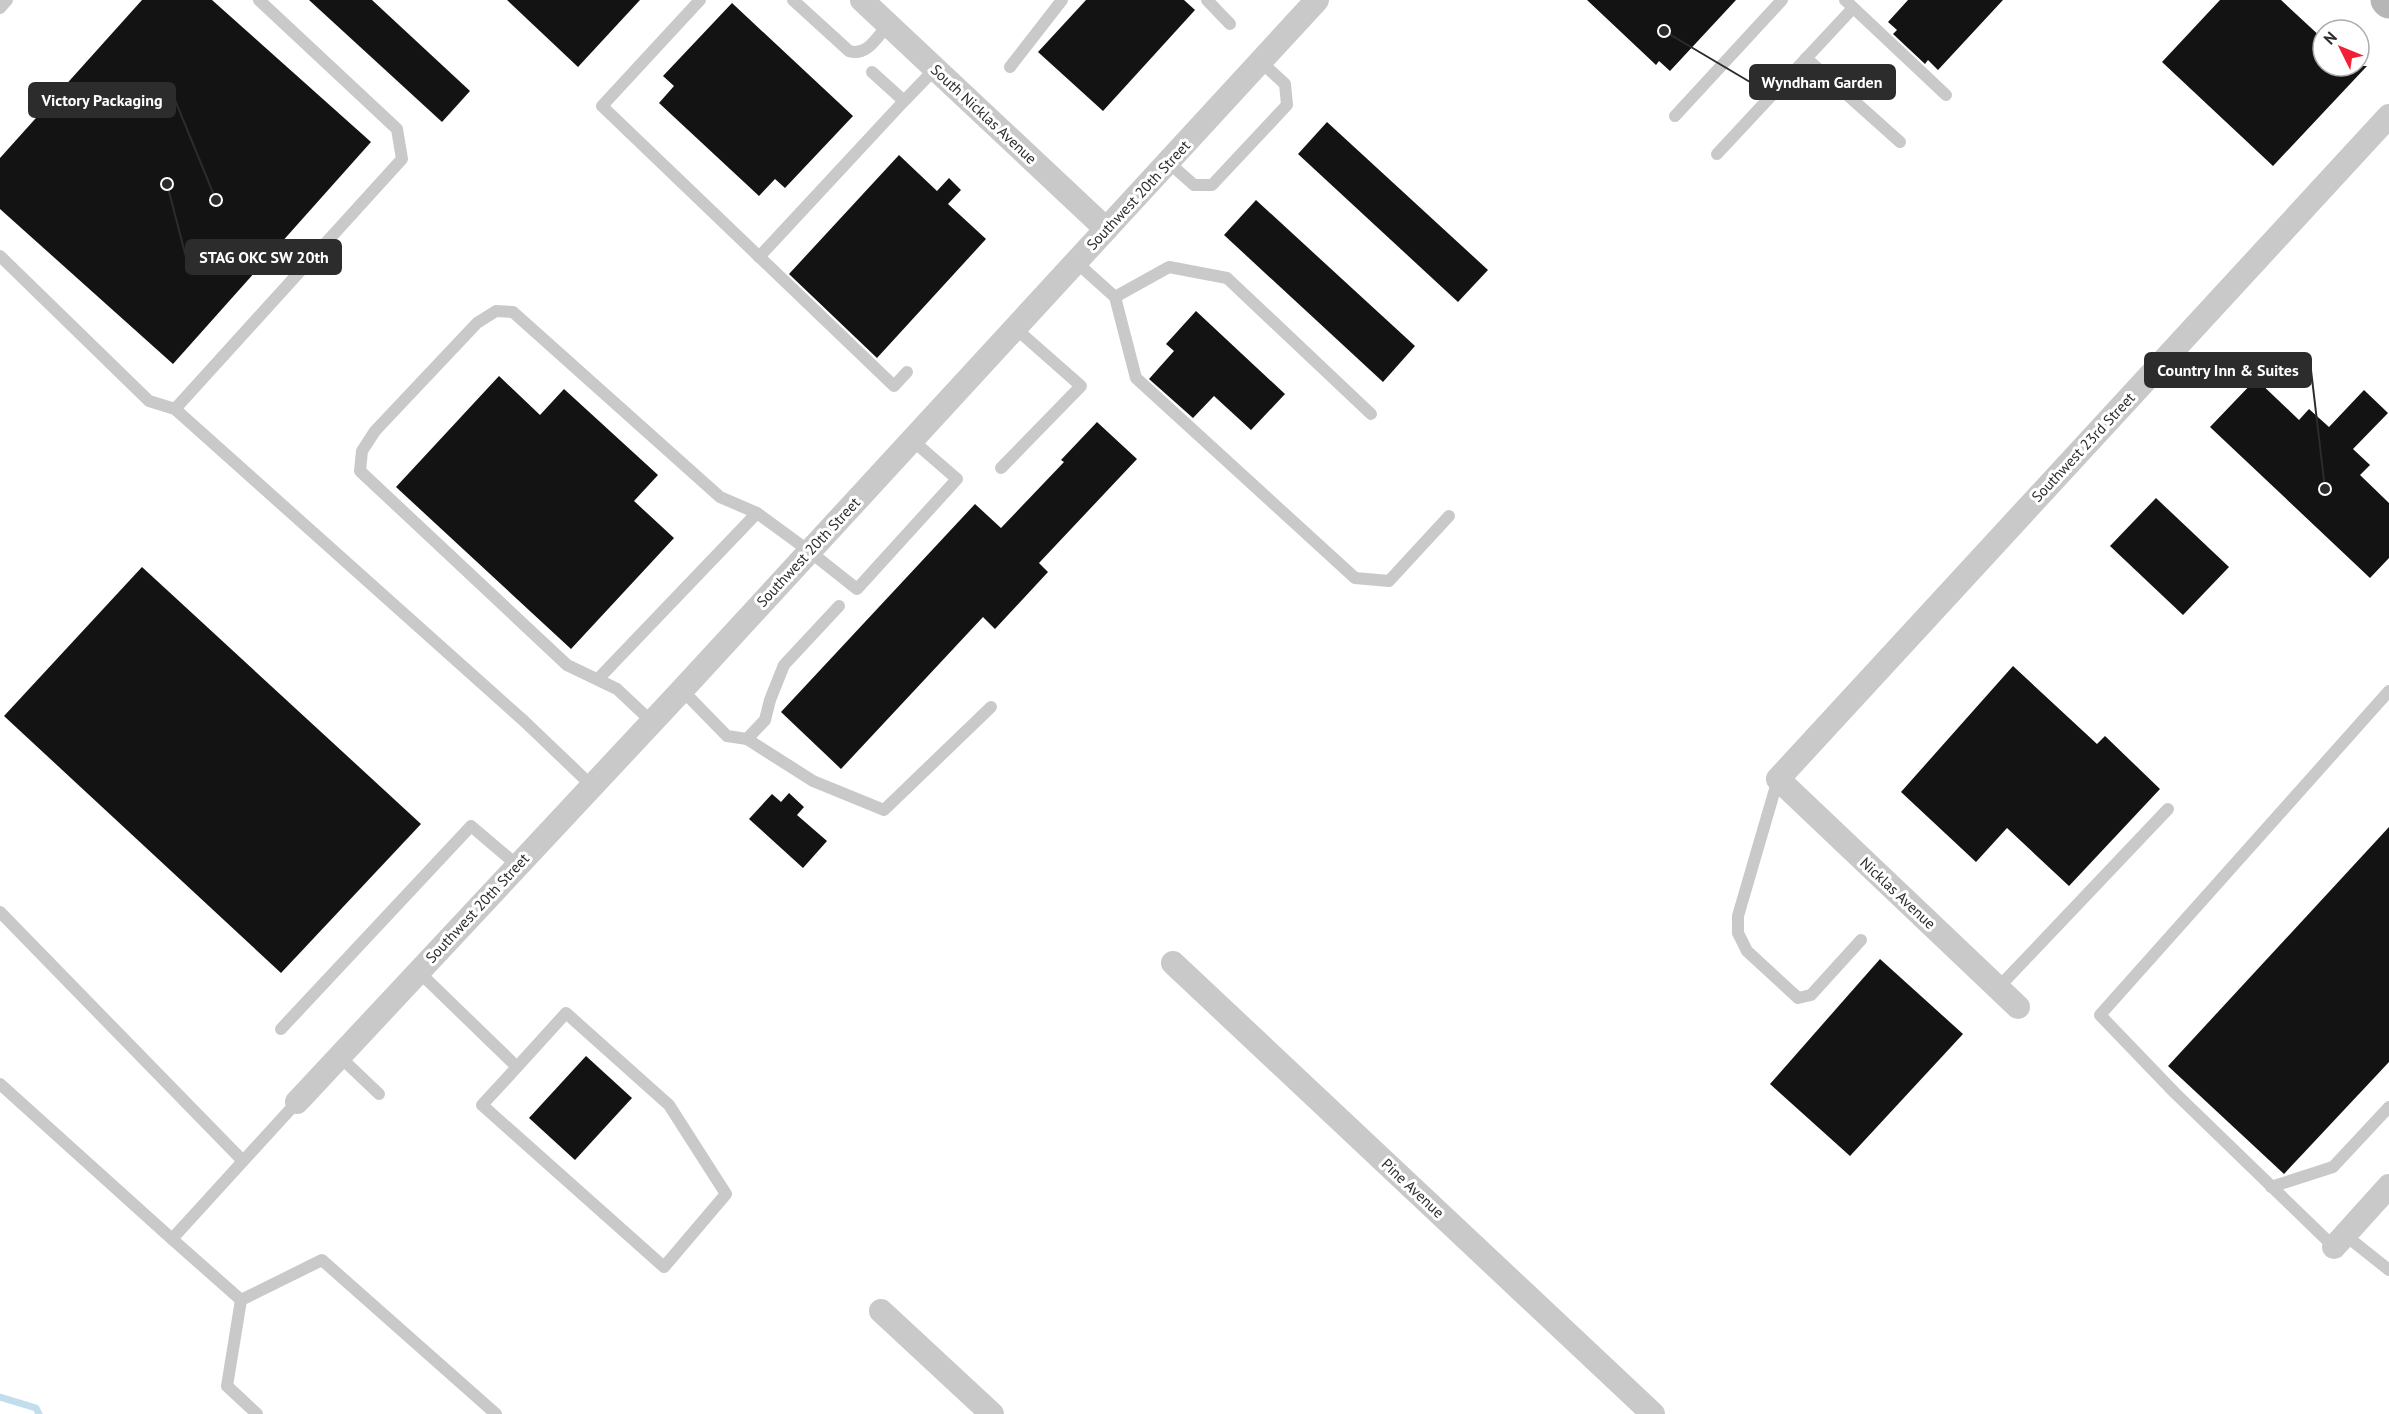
<svg xmlns="http://www.w3.org/2000/svg" width="2389" height="1414" viewBox="0 0 2389 1414" font-family="'PT Sans',sans-serif">
<style>
.lines{fill:none;stroke-linecap:round;stroke-linejoin:round}
.stream{stroke:#c2deed;stroke-width:7}
.building{fill:#131313}
.service{stroke:#c9c9c9;stroke-width:12}
.minor{stroke:#c9c9c9;stroke-width:24}
.secondary{stroke:#b6b6b6;stroke-width:33}
.labels{text-anchor:middle;dominant-baseline:central;stroke-width:6;stroke-linejoin:round;paint-order:stroke}
.street-label{font-size:15px;fill:#2c2c2c;stroke:#fff}
.leader{fill:none;stroke:#2c2c2c;stroke-width:2}
.callout-dot{fill:#2c2c2c;stroke:#fff;stroke-width:2}
.callout{fill:#2c2c2c;stroke:#2c2c2c;stroke-width:2}
.callout-label{font-size:16px;text-anchor:middle;font-weight:bold;fill:#fff}
</style>
<rect width="100%" height="100%" fill="#fff"/>
<g class="lines">
<path class="stream" d="M0,1397L36,1408L39,1414"/>
</g>
<g class="building">
<path d="M142,0H212L371,142L173,364L0,209V158Z"/>
<path d="M309,0H372L470,91L442,122Z"/>
<path d="M507,0H640L578,67Z"/>
<path d="M1086,0H1184L1195,10L1103,111L1038,52Z"/>
<path d="M1587,0H1736L1670,71L1659,61L1656,65Z"/>
<path d="M1908,0H2003L1938,70L1928,60L1925,64L1893,34L1897,30L1888,22Z"/>
<path d="M2220,0H2281L2323,39V66H2367L2273,166L2162,62Z"/>
<path d="M732,3L853,116L785,188L775,179L759,196L659,103L674,86L663,76Z"/>
<path d="M1327,122L1488,270L1458,302L1298,154Z"/>
<path d="M899,155L937,191L949,178L961,190L948,204L986,239L877,358L789,274Z"/>
<path d="M1256,200L1415,346L1383,382L1224,235Z"/>
<path d="M1196,311L1285,394L1251,430L1214,396L1193,418L1149,379L1174,351L1166,344Z"/>
<path d="M499,376L540,415L564,389L658,475L634,501L674,538L571,649L396,487Z"/>
<path d="M2256,379L2299,420L2309,409L2329,427L2364,390L2388,413L2353,449L2370,465L2360,475L2389,503V558L2370,578L2210,427Z"/>
<path d="M1097,422L1137,459L1039,563L1048,572L995,629L983,617L841,769L781,712L975,504L1001,528L1064,462L1061,460Z"/>
<path d="M2156,498L2229,567L2183,615L2110,546Z"/>
<path d="M142,567L421,824L281,973L4,716Z"/>
<path d="M2013,666L2097,744L2105,736L2160,789L2069,886L2007,828L1976,862L1901,792Z"/>
<path d="M789,793L804,807L797,815L827,841L803,868L749,819L772,794L781,802Z"/>
<path d="M2389,827V1062L2284,1174L2168,1066Z"/>
<path d="M1880,959L1963,1034L1850,1156L1770,1084Z"/>
<path d="M586,1056L632,1098L575,1160L529,1118Z"/>
</g>
<g class="lines">
<g class="service">
<path d="M700,0L602,106L894,386L907,372"/>
<path d="M793,0L849,51C867,57 877,37 888,25"/>
<path d="M1207,0L1230,24"/>
<path d="M1845,0L1946,95"/>
<path d="M0,8L7,0"/>
<path d="M1806,58L1900,142"/>
<path d="M1010,67L1062,0"/>
<path d="M872,72L904,101L935,69"/>
<path d="M1675,116L1782,0"/>
<path d="M1717,154L1853,8"/>
<path d="M1168,162L1194,185H1212L1287,105L1285,84L1261,62"/>
<path d="M0,256L149,401L175,409L524,721L592,786"/>
<path d="M759,257L904,101"/>
<path d="M1076,262L1115,297L1136,378L1355,578L1389,581L1449,516"/>
<path d="M1115,297L1169,267L1227,278L1371,414"/>
<path d="M175,409L402,159L397,129L259,0"/>
<path d="M1001,468L1081,386L1015,328"/>
<path d="M599,678L757,513"/>
<path d="M682,690L727,736L747,739L765,720L770,700L784,665L839,606"/>
<path d="M652,722L617,689L567,665L360,471L362,451L375,431L477,323L496,311L513,312L720,497L757,513L809,551L857,589L957,479L912,440"/>
<path d="M747,739L813,781L884,810L991,707"/>
<path d="M1778,779L1738,916V933L1747,951L1798,998L1811,995L1861,940"/>
<path d="M0,912L243,1161"/>
<path d="M418,971L517,1067L482,1105L664,1267L726,1194L669,1105L566,1013L517,1067"/>
<path d="M1998,988L2168,809"/>
<path d="M281,1029L471,826L517,865"/>
<path d="M338,1055L379,1094"/>
<path d="M0,1084L172,1239L297,1102"/>
<path d="M2271,1187L2333,1167L2389,1107"/>
<path d="M2345,1235L2389,1270"/>
<path d="M172,1239L241,1300"/>
<path d="M2334,1247L2175,1093L2100,1015L2389,691"/>
<path d="M241,1300L322,1260L496,1414"/>
<path d="M241,1300L227,1386L257,1414"/>
</g>
<g class="minor">
<path d="M862,0L1106,229"/>
<path d="M1173,963L1653,1414"/>
<path d="M2018,1007L1778,779L2389,116"/>
<path d="M297,1102L682,690L1317,0"/>
<path d="M2334,1247L2389,1186"/>
<path d="M881,1311L992,1414"/>
</g>
<path class="secondary" d="M2387,0L2389,2"/>
</g>
<g class="labels">
<g class="street-label">
<text transform="translate(984 114) rotate(43)">South Nicklas Avenue</text>
<text transform="translate(1138 195) rotate(-47)">Southwest 20th Street</text>
<text transform="translate(2083 447) rotate(-47)">Southwest 23rd Street</text>
<text transform="translate(808 552) rotate(-47)">Southwest 20th Street</text>
<text transform="translate(1898 893) rotate(43)">Nicklas Avenue</text>
<text transform="translate(477 908) rotate(-47)">Southwest 20th Street</text>
<text transform="translate(1413 1188) rotate(43)">Pine Avenue</text>
</g>
</g>
<path class="leader" d="M1664 31L1750 82M216 200L175 100M167 184L186 257M2325 489L2311 370"/>
<g class="callout-dot">
<circle cx="1664" cy="31" r="6"/>
<circle cx="216" cy="200" r="6"/>
<circle cx="167" cy="184" r="6"/>
<circle cx="2325" cy="489" r="6"/>
</g>
<g class="callout">
<rect x="1750" y="65" width="145" height="34" rx="6"/>
<rect x="29" y="83" width="146" height="34" rx="6"/>
<rect x="186" y="240" width="155" height="34" rx="6"/>
<rect x="2145" y="353" width="166" height="34" rx="6"/>
</g>
<g class="callout-label">
<text x="1822" y="88">Wyndham Garden</text>
<text x="102" y="106">Victory Packaging</text>
<text x="264" y="263">STAG OKC SW 20th</text>
<text x="2228" y="376">Country Inn &amp; Suites</text>
</g>
<g transform="translate(2341 48) rotate(313)"><circle r="28" fill="#ffffff" stroke="#ababab" stroke-width="1.5"/>
<path d="M0-4.5L10 22L0 15L-10 22Z" fill="#f21f35"/>
<text y="-9" font-size="16" font-weight="bold" text-anchor="middle" fill="#2c2c2c">N</text>
</g>
</svg>
